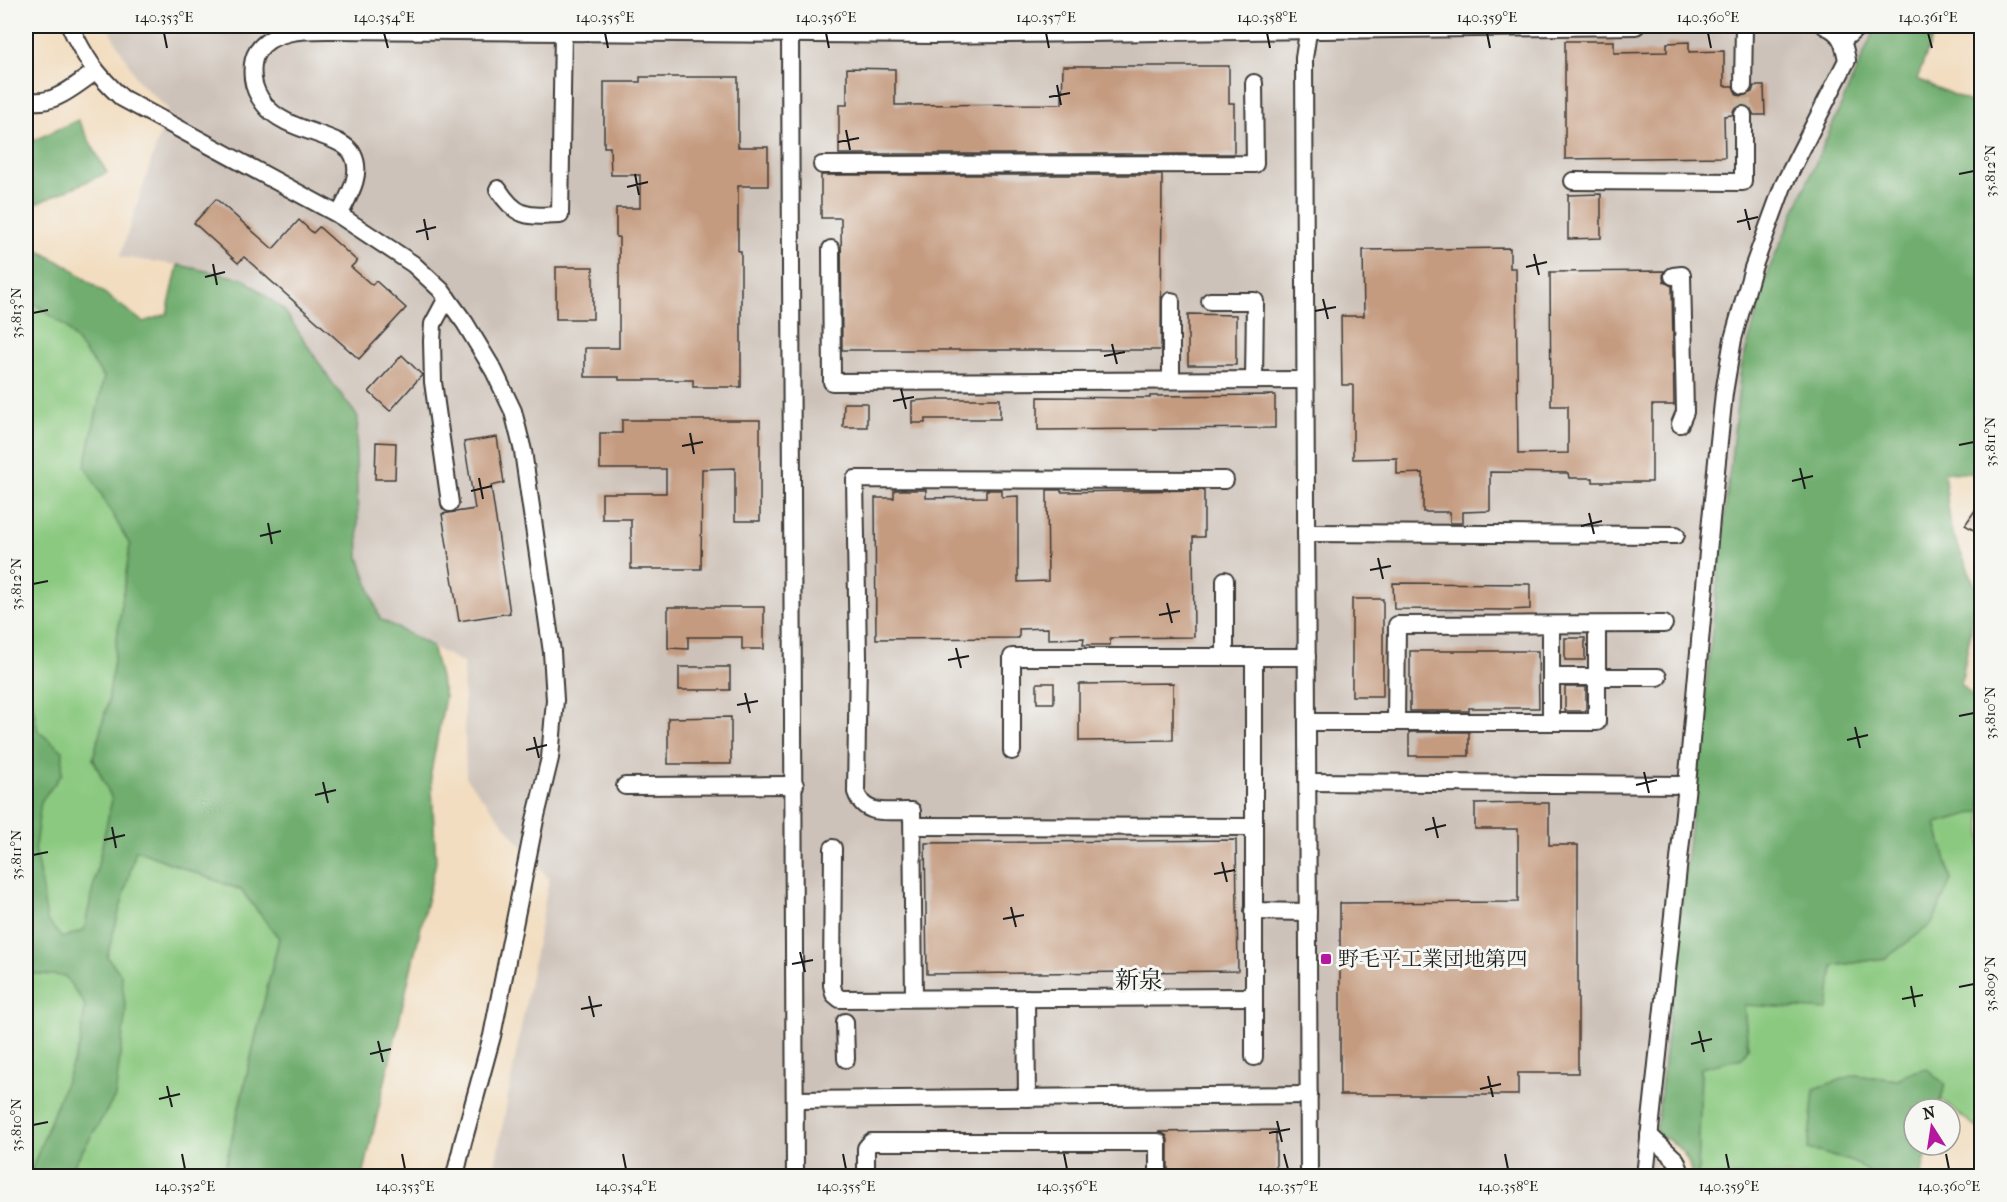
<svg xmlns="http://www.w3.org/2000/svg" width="2007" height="1202" viewBox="0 0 2007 1202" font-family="'IM FELL French Canon','Noto Serif JP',serif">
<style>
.industrial{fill:#cdc2b9}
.green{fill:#8bc980;stroke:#54724e;stroke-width:1.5}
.forest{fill:#70ad6e;stroke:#466445;stroke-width:1.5}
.building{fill:#c59b80}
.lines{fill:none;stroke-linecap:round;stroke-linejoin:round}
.minor-tunnel{stroke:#c7b69f;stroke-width:16;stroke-dasharray:16 8;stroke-linecap:butt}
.minor-casing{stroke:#3c3935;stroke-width:20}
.minor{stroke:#fff;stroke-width:16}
.ticks{fill:none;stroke:#1c1c1c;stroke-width:2}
.poi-dot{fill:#b5179e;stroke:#f6f6f2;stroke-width:2}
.labels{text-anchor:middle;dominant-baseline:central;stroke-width:6;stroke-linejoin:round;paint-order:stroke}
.poi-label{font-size:21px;fill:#1c1c1c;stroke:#f6f6f2;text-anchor:start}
.quarter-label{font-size:24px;fill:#1c1c1c;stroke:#f6f6f2}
.neatline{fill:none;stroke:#1c1c1c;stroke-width:2}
.ticks-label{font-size:15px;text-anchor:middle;fill:#1c1c1c}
</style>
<rect width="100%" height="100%" fill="#f6f6f2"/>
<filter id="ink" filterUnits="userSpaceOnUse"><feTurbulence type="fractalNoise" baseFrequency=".0167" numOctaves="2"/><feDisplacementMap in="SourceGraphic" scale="12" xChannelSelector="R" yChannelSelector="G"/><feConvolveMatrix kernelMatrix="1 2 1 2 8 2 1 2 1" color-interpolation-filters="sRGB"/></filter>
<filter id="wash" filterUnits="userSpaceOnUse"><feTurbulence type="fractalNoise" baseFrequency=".008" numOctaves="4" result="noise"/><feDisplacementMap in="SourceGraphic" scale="24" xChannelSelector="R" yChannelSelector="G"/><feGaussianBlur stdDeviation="1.35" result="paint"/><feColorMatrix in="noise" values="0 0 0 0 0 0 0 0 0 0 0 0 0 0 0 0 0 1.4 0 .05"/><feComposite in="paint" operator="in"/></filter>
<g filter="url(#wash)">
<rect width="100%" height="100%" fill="#f2ddc0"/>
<path class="industrial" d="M107,26H1876L1769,269L1741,370L1655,1176H493L549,879L466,778L463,663L380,619L359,557L356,453L358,417L331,381L178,265L120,257L168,109L138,81Z"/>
<g class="green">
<path d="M26,297L66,327L104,377L86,466L130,545L108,702L93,759L136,850L241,890L279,938L223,1176H26Z"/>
<path d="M1981,811V1131L1941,1100L1945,1084L1909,1073L1898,1080L1854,1075L1808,1149L1857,1163L1874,1176H1698L1701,1067L1742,1058L1748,1048L1743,1005L1833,966L1886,958L1951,880L1936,823Z"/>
</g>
<g class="forest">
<path d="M1876,26H1937L1917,79L1981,107V474L1944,472L1951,530L1978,592L1961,684L1981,705V811L1936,823L1951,880L1932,924L1886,958L1833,966L1828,1010L1744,1005L1748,1048L1742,1058L1701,1068L1698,1176H1691C1691,1155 1674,1141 1656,1134L1741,369L1769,269Z"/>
<path d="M78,120L107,173L26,208V136L30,142Z"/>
<path d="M26,244L69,267L143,322L167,314L178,265L244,279L284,310L331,381L358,417L356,453L359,557L380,619L432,646L445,697L431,772L436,862L363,1176H223L279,938L241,890L136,850L107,957L121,974L126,1011L115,1097L72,1168L71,1176H29L80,1044L85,1005L65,976L26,973V692L33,706L38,731L63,751L62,774L41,801L35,847L47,920L62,938L84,930L112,799L93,758L108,702L130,545L85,466L104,377L66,327L26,297Z"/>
<path d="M1926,1068L1945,1084L1938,1109H1914V1145H1929L1921,1176H1874L1857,1163L1808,1149L1814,1089L1854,1075L1898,1080L1909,1073Z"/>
</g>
<g id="blocks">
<g class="building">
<path d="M1565,41H1614V53L1667,52V43L1689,42V52L1724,51V86H1733L1737,95L1743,96L1752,92L1754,86H1764L1765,115H1754L1749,106L1742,105L1734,109L1732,115L1724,116L1725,157L1565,159Z"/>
<path d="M1063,66H1229V103H1234V154H839V105H847V68L895,69V105L1062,104Z"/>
<path d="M640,77H738V147H768V186H738V251H741V387H693V380H619V377H585V348H619V237H616V208H640V175H611L610,147H604V82H640Z"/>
<path d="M821,175H1162L1161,350H842L841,218H821Z"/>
<path d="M1601,194V238L1568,239V195Z"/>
<path d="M216,199L273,249L299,220L313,233L319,227L357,261L351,267L372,285L376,281L406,308L359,359L244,257L238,263L194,223Z"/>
<path d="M1510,248V268H1516L1518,454L1568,453V406H1551L1550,272L1664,271L1663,277L1664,282L1672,286L1674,405H1652V482H1593V478H1569L1568,473L1490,472V511L1463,512V523H1450V512H1423V473L1397,474V458L1353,459V385H1342L1341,316H1364L1363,250Z"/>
<rect x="556" y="267" width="37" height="52"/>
<path d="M1188,314L1236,315V365H1188Z"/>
<path d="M402,355L422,375L390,411L369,392Z"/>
<path d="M1275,395V428L1038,430V397L1150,398V396Z"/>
<path d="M935,399H1000V419H925V423H912V401Z"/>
<path d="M844,403H867V427H843Z"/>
<path d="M622,420H760V521H735V468L702,469L701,569H631V519H602V493H666V469H600V433H622Z"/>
<path d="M497,437L504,483L491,486L510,613L459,621L442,514L475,509L464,442Z"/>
<path d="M376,442L396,443L395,479H375Z"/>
<path d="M894,490H926V498L986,497V490H1002V497L1018,496V582L1048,581L1047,490H1061V492L1204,490V537H1193L1194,637L1110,638V645H1083L1084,638L1048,639V628L1019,629V638L876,639L875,498H894Z"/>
<path d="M1982,500V535L1965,525Z"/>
<path d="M1393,583L1530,584V609L1508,610L1394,609Z"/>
<rect x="1352" y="599" width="31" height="97"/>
<path d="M668,607H764V649H742V637H688V649L668,648Z"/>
<rect x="1565" y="638" width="20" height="22"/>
<path d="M1410,651H1538L1539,708H1469V711H1410Z"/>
<rect x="679" y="667" width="51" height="23"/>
<rect x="1037" y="683" width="17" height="20"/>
<path d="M1173,683V740L1079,741V684Z"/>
<rect x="1565" y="687" width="21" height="24"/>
<path d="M731,717V764H668V718Z"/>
<rect x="1409" y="732" width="60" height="24"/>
<path d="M1520,803H1549V845H1578V1073H1518V1095H1340V903L1518,902V829H1475V804Z"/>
<path d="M1236,840L1238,971L927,974L925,843Z"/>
<path d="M1276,1130V1176H1168V1141L1167,1136L1160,1132Z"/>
</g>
</g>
</g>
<g filter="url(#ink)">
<use href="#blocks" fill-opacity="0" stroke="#3c3935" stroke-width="1.5"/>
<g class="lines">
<path class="minor-tunnel" d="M1743,115V86"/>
<g class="minor-casing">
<g id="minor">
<path d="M70,26C85,58 95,73 122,98L339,215L413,264L441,290L465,323L494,371L513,411L523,451L552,652L555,700L550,758L535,820L492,1036L463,1142L455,1176"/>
<path d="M1309,26L1304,58L1309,1176"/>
<path d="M790,34L795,1176"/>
<path d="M1843,40L1859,26"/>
<path d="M1743,86L1744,26"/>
<path d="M26,100C53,107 74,86 95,72"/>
<path d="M822,165L1255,164L1254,83"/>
<path d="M1573,181L1743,182V115"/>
<path d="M498,189C516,218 528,217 560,215L563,32"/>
<path d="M339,215C348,197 363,175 353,155C343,133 285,133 264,104C258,96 254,88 253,79C252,70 252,60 257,52C273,28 309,30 334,30L934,35L1636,26"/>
<path d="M831,249L832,382L1305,380"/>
<path d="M1673,276L1682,275L1685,412L1680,424"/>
<path d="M447,298L433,324L432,341L433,382L450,503"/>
<path d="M1171,301V380"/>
<path d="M1210,301H1255L1254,380"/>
<path d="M1306,533L1676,535"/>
<path d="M1225,657V580"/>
<path d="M1254,657V1057"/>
<path d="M1551,677H1658"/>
<path d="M1307,722H1597V625"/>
<path d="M1396,722L1397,625L1664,624"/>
<path d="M1551,722V625"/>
<path d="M1012,751V657H1307"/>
<path d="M1308,782L1687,785"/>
<path d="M625,786L795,785"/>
<path d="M913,826L1253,827"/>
<path d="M833,848L832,985L834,994L840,999L1253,997"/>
<path d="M1253,911L1308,912"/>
<path d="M914,998L912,811C889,810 865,818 856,792L858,657L855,479L1225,480"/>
<path d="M1026,998L1027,1098"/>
<path d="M845,1022L846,1059"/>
<path d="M795,1100L1309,1095"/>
<path d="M1649,1135L1676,1160L1682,1176"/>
<path d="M866,1176V1148L871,1142H1158V1176"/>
<path d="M1645,1176L1687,785L1711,519L1724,393L1733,339L1753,268L1783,186L1847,60C1844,45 1842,32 1825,26"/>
</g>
</g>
<use href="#minor" class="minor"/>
</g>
</g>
<path class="ticks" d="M164,33L167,48M384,33L388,48M605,33L608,48M826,33L829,48M1046,33L1049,48M1267,33L1270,48M1487,33L1490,48M1708,33L1711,48M1928,33L1932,48M1057,85L1061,105M1049,97L1070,93M846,130L850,150M838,142L859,138M635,174L639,195M1959,174L1974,171M627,187L648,182M1745,209L1750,230M424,219L428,240M1737,222L1758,217M416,232L436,227M1534,254L1539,275M213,264L217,285M1526,267L1547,262M205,277L225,272M1323,299L1328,319M1315,311L1336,307M33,313L48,310M1112,344L1117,364M1104,356L1125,352M901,389L906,409M893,401L914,397M690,433L694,454M1959,445L1974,442M682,446L703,442M1800,468L1805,489M479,478L483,499M1792,481L1813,476M471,491L492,486M1589,513L1594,534M268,523L272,544M1581,526L1602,521M260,536L281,531M1378,558L1383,579M1370,570L1391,566M33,584L48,581M1167,603L1172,623M1159,615L1180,611M956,648L961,668M948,660L969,656M745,693L750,713M737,705L758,701M1959,716L1974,713M1855,727L1860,748M534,737L539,758M1847,740L1868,735M526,750L547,745M1644,772L1649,793M323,782L328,803M1636,785L1657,780M315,795L336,790M1433,817L1438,838M112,827L116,848M1425,830L1446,825M104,840L125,835M33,855L48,852M1222,862L1227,882M1214,874L1235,870M1011,907L1016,927M1003,919L1024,915M800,952L805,972M792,964L813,960M1911,986L1915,1007M1959,987L1974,984M589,996L594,1017M1902,999L1923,995M581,1009L602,1005M1699,1031L1704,1052M378,1041L383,1062M1691,1044L1712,1039M370,1054L391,1049M1488,1076L1493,1097M167,1086L172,1107M1480,1089L1501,1084M159,1099L180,1094M1277,1121L1282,1142M33,1125L48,1122M1269,1133L1290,1129M182,1154L185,1169M402,1154L405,1169M623,1154L626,1169M843,1154L846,1169M1064,1154L1067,1169M1284,1154L1288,1169M1505,1154L1508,1169M1726,1154L1729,1169M1946,1154L1949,1169"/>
<rect class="poi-dot" x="1320" y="953" width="12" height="12" rx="3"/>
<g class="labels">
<g class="poi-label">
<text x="1338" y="959">野毛平工業団地第四</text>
</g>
<g class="quarter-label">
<text x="1139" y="980">新泉</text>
</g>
</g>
<rect width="2007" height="1202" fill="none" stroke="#f6f6f2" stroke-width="66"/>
<g transform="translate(1932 1127) rotate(348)"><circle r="28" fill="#f6f6f2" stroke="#9f9f9c" stroke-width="1.5"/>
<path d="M0-4.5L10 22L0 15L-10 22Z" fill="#b5179e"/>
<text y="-9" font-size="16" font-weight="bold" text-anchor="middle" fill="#1c1c1c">N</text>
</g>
<rect x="33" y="33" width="1941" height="1136" class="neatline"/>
<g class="ticks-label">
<text x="164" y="22">140.353°E</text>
<text x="384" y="22">140.354°E</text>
<text x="605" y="22">140.355°E</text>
<text x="826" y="22">140.356°E</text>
<text x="1046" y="22">140.357°E</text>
<text x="1267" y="22">140.358°E</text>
<text x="1487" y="22">140.359°E</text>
<text x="1708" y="22">140.360°E</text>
<text x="1928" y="22">140.361°E</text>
<text transform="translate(1990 171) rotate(-90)" y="5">35.812°N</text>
<text transform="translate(16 313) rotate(-90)" y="5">35.813°N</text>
<text transform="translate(1990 442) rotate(-90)" y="5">35.811°N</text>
<text transform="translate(16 584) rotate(-90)" y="5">35.812°N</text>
<text transform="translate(1990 713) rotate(-90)" y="5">35.810°N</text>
<text transform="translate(16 855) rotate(-90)" y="5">35.811°N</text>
<text transform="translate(1990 984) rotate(-90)" y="5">35.809°N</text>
<text transform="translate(16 1125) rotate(-90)" y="5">35.810°N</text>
<text x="185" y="1191">140.352°E</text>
<text x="405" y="1191">140.353°E</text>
<text x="626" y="1191">140.354°E</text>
<text x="846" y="1191">140.355°E</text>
<text x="1067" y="1191">140.356°E</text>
<text x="1288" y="1191">140.357°E</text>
<text x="1508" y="1191">140.358°E</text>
<text x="1729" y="1191">140.359°E</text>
<text x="1949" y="1191">140.360°E</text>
</g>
</svg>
